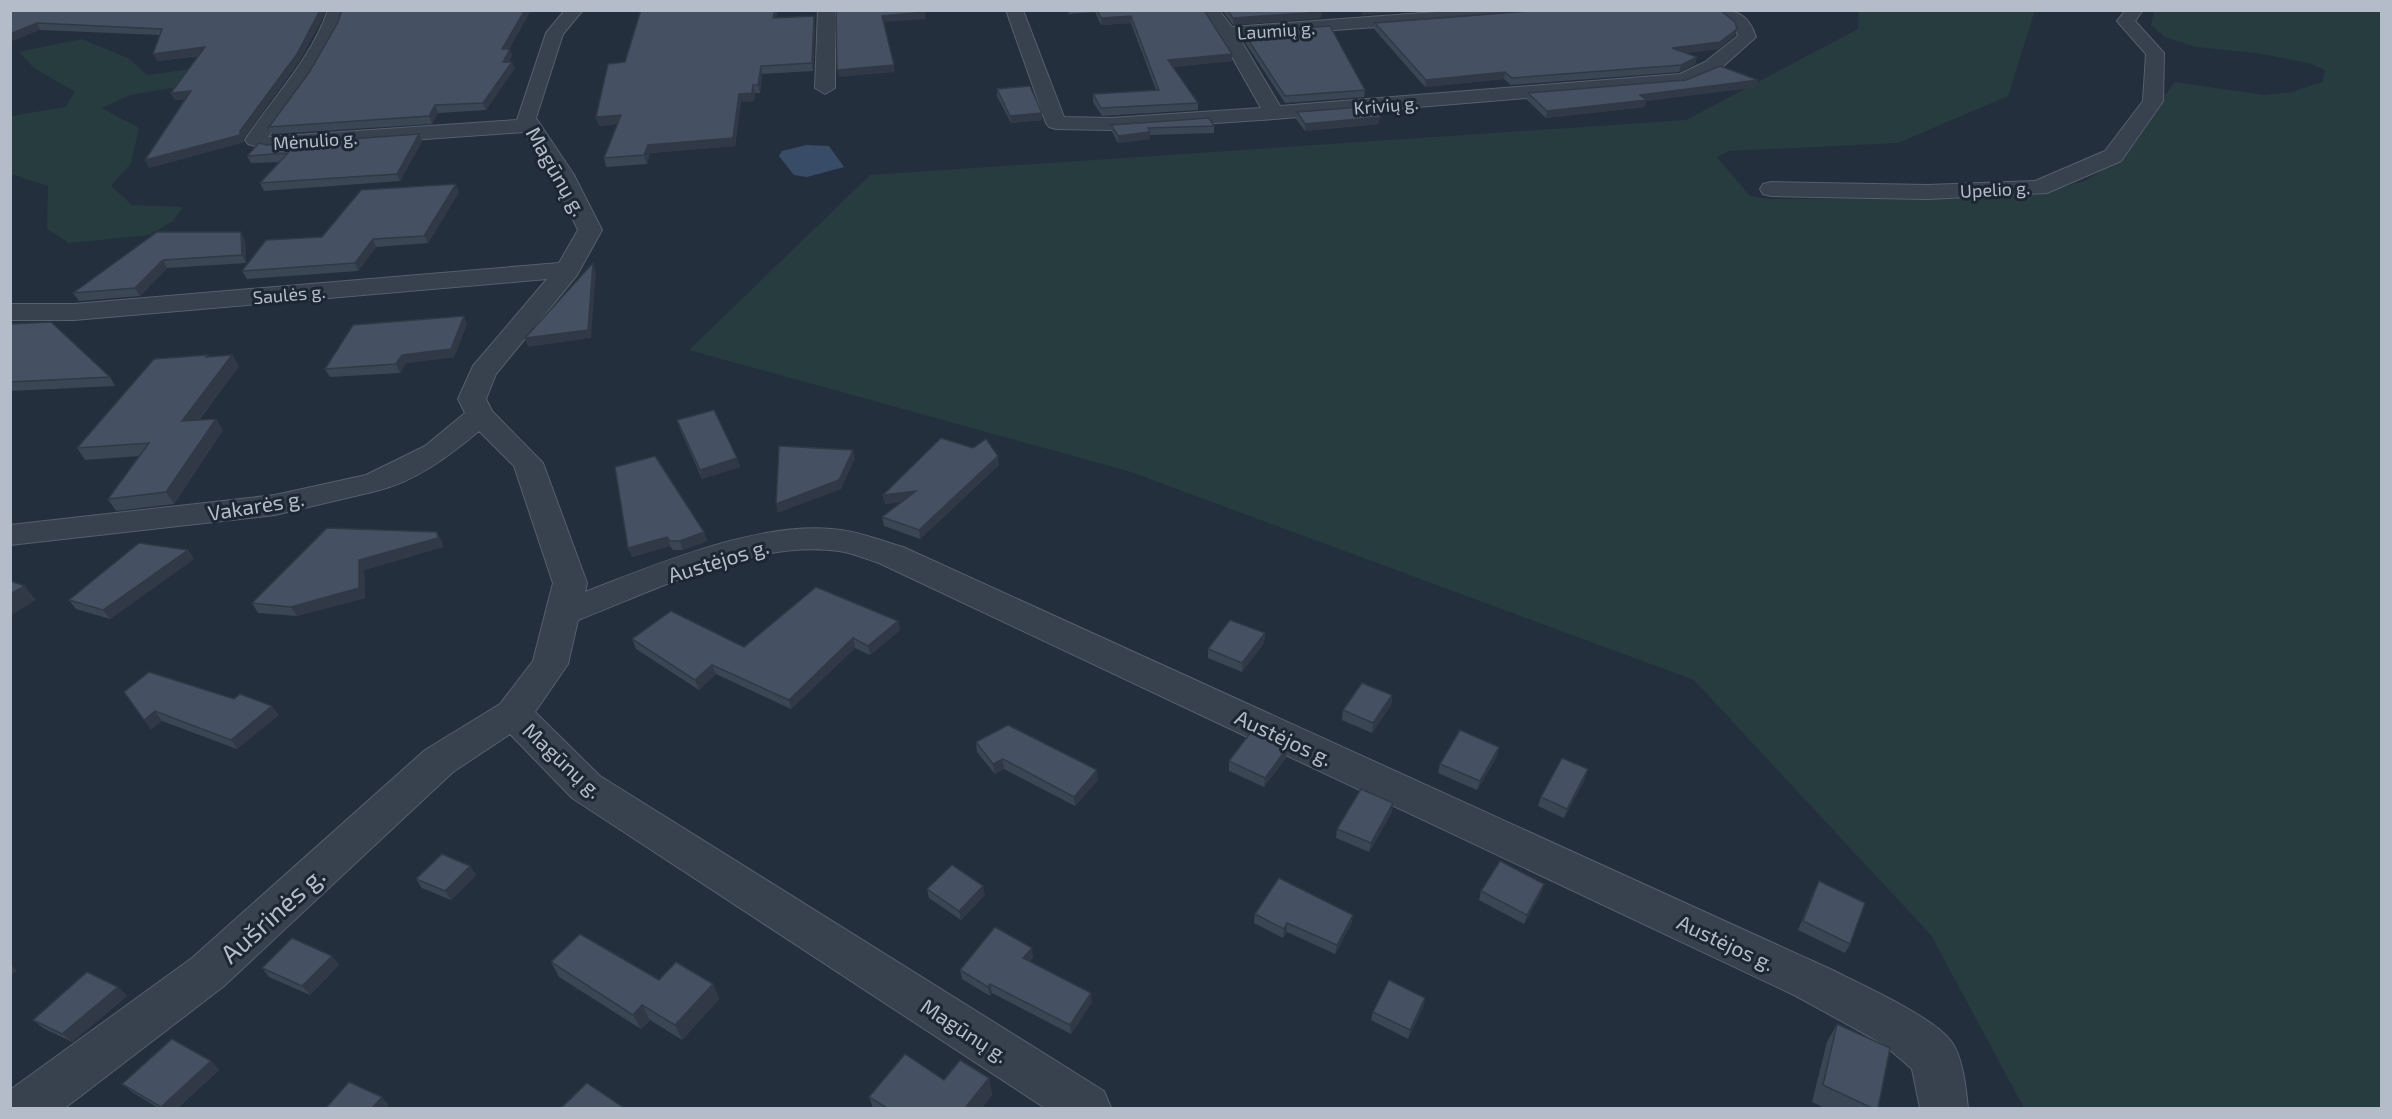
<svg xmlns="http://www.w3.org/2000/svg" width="2392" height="1119" viewBox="0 0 2392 1119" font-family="'Exo 2',sans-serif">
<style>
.green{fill:#263c3f}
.water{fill:#394c67}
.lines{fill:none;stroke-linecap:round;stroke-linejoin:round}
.street-casing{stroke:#565f6c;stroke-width:2}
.street{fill:#38414e;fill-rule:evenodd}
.wall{fill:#3b4654}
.shaded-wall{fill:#303945}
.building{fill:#455162;stroke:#303945;stroke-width:1.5}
.labels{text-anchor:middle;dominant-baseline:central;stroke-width:6;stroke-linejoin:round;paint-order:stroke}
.far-street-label{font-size:18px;fill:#b4bcc9;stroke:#1d2633}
.street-label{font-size:21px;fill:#b4bcc9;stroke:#1d2633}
.near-street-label{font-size:26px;fill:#b4bcc9;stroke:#1d2633}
</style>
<rect width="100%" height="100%" fill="#242f3e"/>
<g class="green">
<path d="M2035,10L2008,96L1898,143L1729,151L1717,157L1750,196L1769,199L1977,197L2048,191L2085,181L2115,162L2175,82L2264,95L2292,92L2322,82L2325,70L2308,63L2256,53L2196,47L2165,37L2151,25L2154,11H2381V1108H2024L1931,935L1694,680L1128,471L689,350L870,175L1686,120L1858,29L1859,11Z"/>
<path d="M81,39L128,58L147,75L266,59L242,76L130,95L102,108L139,128L131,163L111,186L132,205L183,207L173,221L149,235L69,243L47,229L48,186L11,174V116L65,107L75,92L34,68L19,52Z"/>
</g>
<path class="water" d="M806,145L829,146L844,167L807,177L794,175L779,156L782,151Z"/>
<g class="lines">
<g class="street-casing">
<g id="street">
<path d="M328,10H345C330,57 296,98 268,137L517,120L546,33L565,10H583L563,34L536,118L574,175L602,230L577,275L496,374L486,399L492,411L543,463L587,583L585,592C658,564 762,519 841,530C862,533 882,541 903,547L1828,968C1858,983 1932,1016 1951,1041C1963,1057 1966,1089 1968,1108H1920L1912,1069L1883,1044L1796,996L879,563C866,559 853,553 839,551C754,539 656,590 578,620L568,664L535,712L600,776L1104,1091L1111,1108H1045L572,798L510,734L453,772L224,986L65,1108H10V1090L192,958L425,750L500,704L533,661L553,583L514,466L479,431C449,456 415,482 376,491L275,515L10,545V525L275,495L366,475L425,446L465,413L458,399L473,366L547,279L74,320H10V304H74L559,263L578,230L552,175L524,132L270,150L248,144L245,140C273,98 311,59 328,10Z"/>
<path d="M818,10H835V88L825,94L815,88Z"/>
<path d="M1006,10H1023L1064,117L1111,118L1261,108L1219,34L1202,10H1219L1232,27L1463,10H1548L1540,15L1239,37L1280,106L1680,74L1705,62L1738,36L1735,27L1713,10C1736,10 1748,13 1756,37L1719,70L1684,85L1274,119L1111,130L1056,129L1049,127L1046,123Z"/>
<path d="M2126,10H2143L2135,21L2164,53L2163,101L2121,161L2047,193L1928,199L1771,196L1763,194L1760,189L1763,184L1771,182L1928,185L2035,181L2105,151L2143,101L2146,54L2117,21Z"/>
</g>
</g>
<use href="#street" class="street"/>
</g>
<g class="wall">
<path d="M10,10H327L300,60L243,139L244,142L149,168L185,99L175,100L171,93L199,56L157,61L159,35L40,30Z"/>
<path d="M531,10L509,49L512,55L509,62L515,68L486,110L438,113L432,124L273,134L269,127L310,71L338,22Z"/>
<path d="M1068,10H1204L1232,61L1172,67L1198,103V110L1102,116L1093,102V94L1156,90L1131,23L1101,25L1095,12L1069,14Z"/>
<path d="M1222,10H1321V18L1233,25Z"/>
<path d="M777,18L815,23L813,71L762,74L760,93H755L754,101L741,102L735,146L650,153L647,164L606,167L604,158L617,124L599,126L596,117Z"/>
<path d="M1375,23L1737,29L1735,35L1718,49L1685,53L1697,57L1695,64L1679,72L1511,85L1504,79L1425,87L1374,29Z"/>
<path d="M1243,32L1365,90L1364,97L1285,103L1243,39Z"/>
<path d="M1758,80L1756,87L1646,101L1645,107L1546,118L1527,100L1528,93Z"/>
<path d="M997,89L1042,120L1011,123L997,96Z"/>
<path d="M1297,112L1379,124L1305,131L1296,119Z"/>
<path d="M1111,125L1214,126V133L1150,135V139L1118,143L1112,132Z"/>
<path d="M419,134L422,141L400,181L264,191L260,183L280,162L251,163L247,156L267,145Z"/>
<path d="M459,192L428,243L376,247L358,271L247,279L242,271L322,237Z"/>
<path d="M157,232L245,240L246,263L167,268L140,296L79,301L73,293Z"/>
<path d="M10,324L110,377L115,386L10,391Z"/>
<path d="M467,324L454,357L406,363L400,373L330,377L325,369Z"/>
<path d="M208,355L209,357L232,355L239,366L199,420L216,419L223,430L174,504L116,511L108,499L140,456L85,460L77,448Z"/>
<path d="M677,420L737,458L740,467L702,479L680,429Z"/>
<path d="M999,465L920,539L884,526L882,517L901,502L885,504L883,495Z"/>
<path d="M615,467L704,532L707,541L683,550H673L670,546L632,557L628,548Z"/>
<path d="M442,541L443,547L364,570L365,598L297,616L258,613L252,603Z"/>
<path d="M188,550L194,559L110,619L76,609L69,600Z"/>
<path d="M898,621L900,630L870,655L855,648L791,709L716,674L699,690L636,649L632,639L744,647Z"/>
<path d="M1265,633L1264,643L1242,672L1208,658V649Z"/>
<path d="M124,692L279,715L237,749L162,721L151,729Z"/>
<path d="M1392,695L1391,705L1372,733L1342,720L1343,710Z"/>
<path d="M976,742L1098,780L1075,806L1004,769L995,774L977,752Z"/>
<path d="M1287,748L1286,758L1264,787L1229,771V761Z"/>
<path d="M1497,756L1477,790L1438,773L1440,764Z"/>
<path d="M1585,779L1564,818L1538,806L1541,797Z"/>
<path d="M1392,812L1369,852L1336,838L1337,829Z"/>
<path d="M470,866L476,875L451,900L422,888L416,879Z"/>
<path d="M1819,881L1850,944L1845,953L1798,930L1814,891Z"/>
<path d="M927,889L985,895L961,920L929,898Z"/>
<path d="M1481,891L1541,893L1524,924L1479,900Z"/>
<path d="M1255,914L1353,915L1351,924L1335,954L1287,932L1283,938L1254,923Z"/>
<path d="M332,956L339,965L310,995L269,977L262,968Z"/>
<path d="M1033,957L1030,962L1092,1002L1071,1034L992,993L990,996L962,979L960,970Z"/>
<path d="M551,962L659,980L713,984L719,999L682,1040L650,1020L641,1029L559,977Z"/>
<path d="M118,987L127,996L72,1042L43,1028L33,1020Z"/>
<path d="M1425,998L1423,1007L1408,1039L1371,1020L1373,1012Z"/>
<path d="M1837,1024L1878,1108H1825L1812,1102L1827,1042Z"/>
<path d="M211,1061L219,1070L178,1108H158L132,1092L122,1084Z"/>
<path d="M989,1078L992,1095L982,1108H873L869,1097L944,1080Z"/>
</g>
<g class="shaded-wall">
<path d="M320,10H327L300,60L243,139L244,142L149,168L145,160L240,131Z"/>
<path d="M525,10H531L505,56L502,49Z"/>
<path d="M775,10H778L775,25L773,18Z"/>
<path d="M1363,10H1426L1362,15Z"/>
<path d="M925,12L926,19L883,22L882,16Z"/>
<path d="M1322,12L1321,18L1233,25V18Z"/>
<path d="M814,16L815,23L813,71L812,63Z"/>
<path d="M1131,16V23L1101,25V18Z"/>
<path d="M37,23L40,30L10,42V34Z"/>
<path d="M1737,29L1735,35L1718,49L1670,55L1672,48Z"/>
<path d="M205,47L208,54L157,61L153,54Z"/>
<path d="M510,49L512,55L506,69L503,62Z"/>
<path d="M1232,54V61L1168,67V60Z"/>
<path d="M1697,57L1695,64L1679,72L1681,65Z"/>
<path d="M512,62L515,68L486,110L483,103Z"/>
<path d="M894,65L895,72L839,77L837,70Z"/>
<path d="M761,66L762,74L760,93L758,85Z"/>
<path d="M1505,72L1504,79L1425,87L1426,80Z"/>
<path d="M1758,80L1756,87L1646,101L1645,107L1546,118L1547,111L1640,95Z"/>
<path d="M753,85L755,93L754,101L741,102L735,146L650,153L647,164L644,155L648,145Z"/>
<path d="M191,91L194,99L175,100L171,93Z"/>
<path d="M435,105L438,113L432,124L429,116Z"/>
<path d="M1042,113V120L1011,123L1010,116Z"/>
<path d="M621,115L623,123L599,126L596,117Z"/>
<path d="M1380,117L1379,124L1305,131V124Z"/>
<path d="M1150,132V139L1118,143V136Z"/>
<path d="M419,134L422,141L400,181L397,174Z"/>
<path d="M456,184L459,192L428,243L424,236Z"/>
<path d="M241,232L245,240L246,263L242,255Z"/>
<path d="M373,239L376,247L358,271L355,263Z"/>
<path d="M163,260L167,268L140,296L135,288Z"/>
<path d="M593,263L596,272L591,338L528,347L525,338Z"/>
<path d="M464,316L467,324L454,357L406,363L400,373L396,364L402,355Z"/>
<path d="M232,355L239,366L189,432L182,421Z"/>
<path d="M216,419L223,430L174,504L166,492Z"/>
<path d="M853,450L855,459L841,489L778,513L776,504Z"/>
<path d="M998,456L999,465L920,539L919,530Z"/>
<path d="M737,458L740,467L702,479L700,470Z"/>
<path d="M916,491L918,500L885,504L883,495Z"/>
<path d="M437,532L442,541L443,547L364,570L365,598L297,616L291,607L359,560Z"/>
<path d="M704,532L707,541L683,550L680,541Z"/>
<path d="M667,537L670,546L632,557L628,548Z"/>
<path d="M188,550L194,559L110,619L103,610Z"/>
<path d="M25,586L36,600L10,616V594Z"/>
<path d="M898,621L900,630L870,655L868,646Z"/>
<path d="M1265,633L1264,643L1242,672V663Z"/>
<path d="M853,638L855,648L791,709L789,700Z"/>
<path d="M712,665L716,674L699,690L695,680Z"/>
<path d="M1392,695L1391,705L1372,733L1373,723Z"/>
<path d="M272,706L279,715L237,749L231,740Z"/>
<path d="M155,711L162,721L151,729L144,720Z"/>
<path d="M1499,747L1497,756L1477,790L1480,781Z"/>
<path d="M1287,748L1286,758L1264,787L1265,778Z"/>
<path d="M1003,759L1004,769L995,774L993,764Z"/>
<path d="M1588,769L1585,779L1564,818L1567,809Z"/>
<path d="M1097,770L1098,780L1075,806L1074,797Z"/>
<path d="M1393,803L1392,812L1369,852L1371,843Z"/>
<path d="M470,866L476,875L451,900L445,891Z"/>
<path d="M1544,884L1541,893L1524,924L1527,915Z"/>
<path d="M983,886L985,895L961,920L959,911Z"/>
<path d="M1353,915L1351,924L1335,954L1337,945Z"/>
<path d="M1287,923V932L1283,938L1284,929Z"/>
<path d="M1032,948L1033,957L1025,968L1023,958Z"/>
<path d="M332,956L339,965L310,995L302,986Z"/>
<path d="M10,964L17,971L10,976Z"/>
<path d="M713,984L719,999L682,1040L675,1025Z"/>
<path d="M990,984L992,993L990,996L988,987Z"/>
<path d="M118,987L127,996L72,1042L62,1034Z"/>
<path d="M1091,993L1092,1002L1071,1034L1070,1025Z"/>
<path d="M1425,998L1423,1007L1408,1039L1410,1030Z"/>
<path d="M642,1005L650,1020L641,1029L633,1015Z"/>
<path d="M211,1061L219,1070L178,1108H162L161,1107Z"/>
<path d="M989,1078L992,1095L982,1108H965Z"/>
<path d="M382,1097L389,1105L386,1108H372Z"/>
</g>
<g class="building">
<path d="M10,10H320L297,54L240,131V135L145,160L191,91L171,93L205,47L153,54L162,29L37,23L10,34Z"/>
<path d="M342,10H525L502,49H510L503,62H512L483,103L435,105L429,116L269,127L310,71L338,22Z"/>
<path d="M641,10H775L773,18L814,16L812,63L761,66L758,85H753L752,93L739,94L733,138L648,145L644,155L604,158L621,115L596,117L608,64L625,62Z"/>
<path d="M837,10H925V12L882,16L894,65L837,70L836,16Z"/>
<path d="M1097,10H1204L1232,54L1168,60L1198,103L1101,108L1093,94L1159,90L1131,16L1101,18Z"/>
<path d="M1227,10H1321L1322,12L1233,18Z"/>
<path d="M1542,10H1720L1735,22L1737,29L1720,42L1672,48L1697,57L1681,65L1512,78L1505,72L1426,80L1375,23Z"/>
<path d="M1330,26L1365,90L1285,96L1243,32Z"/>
<path d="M1720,66L1758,80L1640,95L1647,100L1547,111L1528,93L1686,80Z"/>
<path d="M1030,86L1042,113L1010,116L997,89Z"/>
<path d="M1374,106L1380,117L1305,124L1297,112Z"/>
<path d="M1209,118L1214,126L1148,128L1150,132L1118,136L1111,125Z"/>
<path d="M419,134L397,174L260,183L288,153L247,156L259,143L267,145Z"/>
<path d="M456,184L424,236L373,239L355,263L242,271L266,240L322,237L361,190Z"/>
<path d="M157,232H241L242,255L163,260L135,288L73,293Z"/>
<path d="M593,263L588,330L525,338Z"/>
<path d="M464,316L451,349L402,355L396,364L325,369L353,325Z"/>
<path d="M51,322L110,377L10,382V324Z"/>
<path d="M208,355L206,357L232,355L182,421L216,419L166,492L108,499L149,443L77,448L154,359Z"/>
<path d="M714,410L737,458L700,470L677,420Z"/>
<path d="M941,438L973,448L986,439L998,456L919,530L882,517L916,491L883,495Z"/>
<path d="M779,446L853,450L839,480L776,504Z"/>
<path d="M655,456L704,532L680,541H670L667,537L628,548L615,467Z"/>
<path d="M327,528L437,532L438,538L359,560V588L291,607L252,603Z"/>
<path d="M139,543L188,550L103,610L69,600Z"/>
<path d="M10,581L25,586L10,594Z"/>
<path d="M816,587L898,621L868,646L853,638L789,700L712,665L695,680L632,639L671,611L744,647Z"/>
<path d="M1230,620L1265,633L1242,663L1208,649Z"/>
<path d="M149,672L234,699L240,694L272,706L231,740L155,711L144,720L124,692Z"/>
<path d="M1362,683L1392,695L1373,723L1343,710Z"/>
<path d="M1008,725L1097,770L1074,797L1003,759L993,764L976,742Z"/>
<path d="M1460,730L1499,747L1480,781L1440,764Z"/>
<path d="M1251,732L1287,748L1265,778L1229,761Z"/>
<path d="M1562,758L1588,769L1567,809L1541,797Z"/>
<path d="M1361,789L1393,803L1371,843L1337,829Z"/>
<path d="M442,854L470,866L445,891L416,879Z"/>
<path d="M1500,861L1544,884L1527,915L1481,891Z"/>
<path d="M952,865L983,886L959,911L927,889Z"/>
<path d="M1279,878L1353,915L1337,945L1287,923L1284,929L1255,914Z"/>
<path d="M1819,881L1865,903L1850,944L1803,921Z"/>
<path d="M995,927L1032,948L1023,958L1091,993L1070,1025L990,984L988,987L960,970Z"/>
<path d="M580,934L659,980L676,962L713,984L675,1025L642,1005L633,1015L551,962Z"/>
<path d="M292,938L332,956L302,986L262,968Z"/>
<path d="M87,972L118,987L62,1034L33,1020Z"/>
<path d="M1389,980L1425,998L1410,1030L1373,1012Z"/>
<path d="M1837,1024L1890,1048L1878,1108H1872L1823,1085Z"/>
<path d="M172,1039L211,1061L161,1107L122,1084Z"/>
<path d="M905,1054L944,1080L960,1060L989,1078L965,1108H887L869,1097Z"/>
<path d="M349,1082L382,1097L372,1108H326Z"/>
<path d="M587,1083L624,1108H561Z"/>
</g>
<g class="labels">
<g class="far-street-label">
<text transform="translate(1276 30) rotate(-4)">Laumių g.</text>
<text transform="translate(1386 105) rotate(-5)">Krivių g.</text>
<text transform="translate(315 140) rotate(-4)">Mėnulio g.</text>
<text transform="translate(1995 189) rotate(-3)">Upelio g.</text>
<text transform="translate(289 294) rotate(-5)">Saulės g.</text>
</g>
<g class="street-label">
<text transform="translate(557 171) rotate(60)">Magūnų g.</text>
<text transform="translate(256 505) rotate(-9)">Vakarės g.</text>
<text transform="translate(718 560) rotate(-17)">Austėjos g.</text>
<text transform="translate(1284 737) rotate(25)">Austėjos g.</text>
<text transform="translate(563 760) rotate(43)">Magūnų g.</text>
<text transform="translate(1726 942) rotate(25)">Austėjos g.</text>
<text transform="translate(965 1030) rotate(33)">Magūnų g.</text>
</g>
<g class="near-street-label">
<text transform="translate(272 914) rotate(-42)">Aušrinės g.</text>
</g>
</g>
<rect width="2392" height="1119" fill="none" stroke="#b4bcc9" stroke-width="24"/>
</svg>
